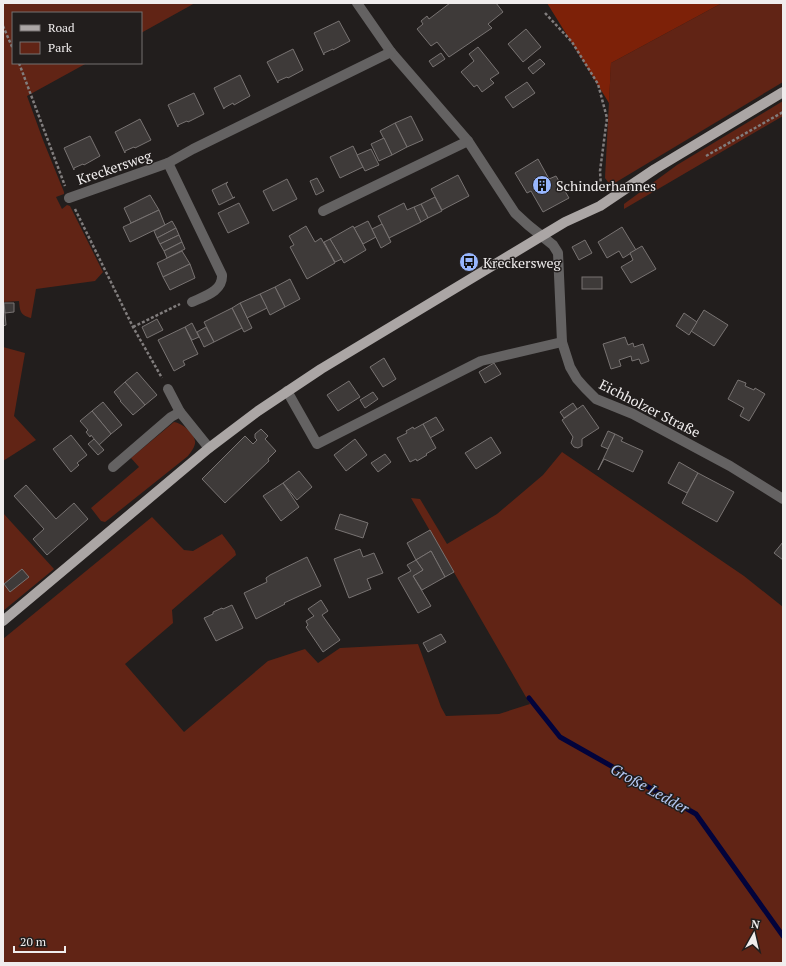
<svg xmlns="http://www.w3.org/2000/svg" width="786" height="966" viewBox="0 0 786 966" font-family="'PT Serif',serif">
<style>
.green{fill:#612415}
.forest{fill:#7d2108}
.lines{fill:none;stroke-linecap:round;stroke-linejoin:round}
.stream{stroke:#02033b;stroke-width:5}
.building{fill:#3e3a39;stroke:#787372}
.path{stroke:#817d7d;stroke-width:2.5;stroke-dasharray:3 2;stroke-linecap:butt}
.minor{stroke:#646262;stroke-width:10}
.major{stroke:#aba6a5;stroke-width:10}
.labels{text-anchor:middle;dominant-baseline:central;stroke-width:3;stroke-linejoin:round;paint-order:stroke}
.street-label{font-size:14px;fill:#f0eded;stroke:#221e1d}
.poi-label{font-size:14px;fill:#f0eded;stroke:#221e1d;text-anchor:start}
.water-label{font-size:15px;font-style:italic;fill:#b5c8f3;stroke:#221e1d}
</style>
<rect width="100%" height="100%" fill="#221e1d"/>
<g class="green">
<path d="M3,3H195L141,33V13H13V63H87L27,96L43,140L64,192V194L56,197L62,209L67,205L70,206L103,272L95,281L36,289L31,318C20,315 20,311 19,301L3,302Z"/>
<path d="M722,3H783V82L613,184L608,182L605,178L611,63Z"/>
<path d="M783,101V116L624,209V204L677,165Z"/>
<path d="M3,347L25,353L14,416L36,440L3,461Z"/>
<path d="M174,422C182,423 194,433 195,441C196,446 191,452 188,456L109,519L105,522L101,521L91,508L139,467L131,458Z"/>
<path d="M562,452L744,576L783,607V963H3V639L152,517L184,550L193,551L222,534L235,551L236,555L172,610L173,623L125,664L184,732L268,661L305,649L318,663L340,648L418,644L441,707L446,716L499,714L530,704L411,498L420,499L447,544L497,514L543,475Z"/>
<path d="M3,513L54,569L3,611Z"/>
</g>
<path class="forest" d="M547,3H722L611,63L609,103Z"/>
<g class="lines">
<path class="stream" d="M529,698L560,737L696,814L783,936"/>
</g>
<g class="building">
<path d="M450,3H496L503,12L488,24L492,28L449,57L437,42L431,46L417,29L423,24L421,21L427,16L429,19Z"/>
<path d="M339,21L350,41L333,50V49L324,53V55L314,33Z"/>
<path d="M526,29L541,47L523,62L508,44Z"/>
<path d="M478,47L499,73L490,79L494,83L482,92L477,85L474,87L461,72L474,61L469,54Z"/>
<path d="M293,49L303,70L288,78L287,77L278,81V83L267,62Z"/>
<path d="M441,53L445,59L433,67L429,61Z"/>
<path d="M540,59L545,64L533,74L528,68Z"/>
<path d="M240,75L250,96L234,105L233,103L224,108V109L214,88Z"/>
<path d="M527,82L535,93L513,108L505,97Z"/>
<path d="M194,93L204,114L188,122L187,121L178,125V127L168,105Z"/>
<path d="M411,116L423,140L407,147L395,123Z"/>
<path d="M140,119L151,140L135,148L134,147L125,151V153L115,132Z"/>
<path d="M395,123L407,147L392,155L380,131Z"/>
<path d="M90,136L100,156L84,165L83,164L74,168V170L64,148Z"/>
<path d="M384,138L392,155L379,161L371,144Z"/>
<path d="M353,146L363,167L340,178L330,157Z"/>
<path d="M371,149L379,165L365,171L357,155Z"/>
<path d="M538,159L549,179L556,176L569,198L543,212L531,191L527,193L515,173Z"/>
<path d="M458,175L469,196L442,210L431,189Z"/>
<path d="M317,178L324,191L316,195L310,181Z"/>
<path d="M287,179L297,199L273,211L263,191Z"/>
<path d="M228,182L226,184L233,198L235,197L219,205L212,190Z"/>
<path d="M150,195L159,210L131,223L124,208Z"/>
<path d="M435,197L442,211L428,218L421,204Z"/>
<path d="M239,203L249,223L228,233L218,213Z"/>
<path d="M404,203L407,210L414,207L421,222L389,238L378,216Z"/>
<path d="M421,204L428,218L421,222L414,207Z"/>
<path d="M159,210L165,225L130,242L123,227Z"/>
<path d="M172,221L176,228L157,238L154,231Z"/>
<path d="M368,221L376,237L363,244L354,228Z"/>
<path d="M382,224L391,242L381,248L372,229Z"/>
<path d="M306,226L315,242L321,238L335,263L307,279L290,247L294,245L289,236Z"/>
<path d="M353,226L366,250L344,263L330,239Z"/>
<path d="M622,227L636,250L623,258L619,251L607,258L598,242Z"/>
<path d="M176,228L179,235L160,244L157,238Z"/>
<path d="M179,235L182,242L164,251L160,244Z"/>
<path d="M330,239L342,259L335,262L324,242Z"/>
<path d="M585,240L592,253L579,260L572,247Z"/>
<path d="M182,242L185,249L167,258L164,251Z"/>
<path d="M642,246L656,269L631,283L621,267L633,260L630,253Z"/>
<path d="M182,251L190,264L163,277L157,263Z"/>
<path d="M190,264L195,278L170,290L163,277Z"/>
<rect x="582" y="277" width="20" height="12"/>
<path d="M290,279L300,299L285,307L275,287Z"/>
<path d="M275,287L285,307L270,315L260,294Z"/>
<path d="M260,294L267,308L247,318L240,303Z"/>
<path d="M3,303H4L6,325L3,326Z"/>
<path d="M4,303H14V312L5,313Z"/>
<path d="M240,303L252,328L244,332L232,308Z"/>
<path d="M232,308L242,328L214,342L204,322Z"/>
<path d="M704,310L728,325L714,346L691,331Z"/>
<path d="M684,313L697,322L689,335L676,326Z"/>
<path d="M157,319L163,330L147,338L142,327Z"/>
<path d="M192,323L199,337L192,340L185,327Z"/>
<path d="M185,327L198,354L183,361L185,365L174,371L158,340Z"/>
<path d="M206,327L214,342L204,347L197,332Z"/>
<path d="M625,337L628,345L633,343L634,347L643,344L649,361L641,364L639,359L632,361L631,356L619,360L621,366L611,369L603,344Z"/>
<path d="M384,358L396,379L383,387L370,367Z"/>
<path d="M494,363L501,374L485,383L479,372Z"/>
<path d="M137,372L157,395L145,405L125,382Z"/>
<path d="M738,380L746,383L745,386L754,390L755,388L765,394L749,421L740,416L744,408L728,399Z"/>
<path d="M349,381L360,397L338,411L327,395Z"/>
<path d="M125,382L145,405L133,415L120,401H121L114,392Z"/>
<path d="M373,392L378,399L365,408L360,400Z"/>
<path d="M103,402L122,425L111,434L92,411Z"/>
<path d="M573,403L577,409L564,418L560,412Z"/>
<path d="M583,405L599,428L582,439V446L578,448L574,447L571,443L573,437L562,420Z"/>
<path d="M92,411L111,434L99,445L91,435L90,437L86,432L88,430L80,421Z"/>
<path d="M436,417L444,430L430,438L423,424Z"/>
<path d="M423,424L436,448L426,454L427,455L417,461L416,459L410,462L397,438L407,433L406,431L413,427L414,429Z"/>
<path d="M261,429L268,436L265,439L276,451L268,459L269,461L225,503L202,479L245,436L253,444L257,440L255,438V434Z"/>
<path d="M608,431L615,434L608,449L601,446Z"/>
<path d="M615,434L623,438L621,441L643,451L633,472L604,459L598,470Z"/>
<path d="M71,435L87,455L77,463L79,465L71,472L53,449Z"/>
<path d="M491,437L501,453L476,469L465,453Z"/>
<path d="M94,439L104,450L98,455L88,444Z"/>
<path d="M355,439L367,455L346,471L334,455Z"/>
<path d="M385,454L391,462L378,472L371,463Z"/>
<path d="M679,462L698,473L687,493L668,483Z"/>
<path d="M299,471L312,487L297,500L283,483Z"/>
<path d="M698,473L734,492L717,522L682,503Z"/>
<path d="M283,483L299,507L281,521L263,496Z"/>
<path d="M26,485L56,519L74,503L88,519L47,555L33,539L44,529L14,496Z"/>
<path d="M340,514L368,523L363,538L335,529Z"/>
<path d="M430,530L454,572L445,577L431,551L416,560L407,543Z"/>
<path d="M783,542V560L774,553Z"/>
<path d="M360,549L363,557L374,553L383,573L367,579L371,589L349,598L334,559Z"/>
<path d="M431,551L445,577L422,590L413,576L423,570L416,560Z"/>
<path d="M307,557L321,586L284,603L285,604L256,619L244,593L267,582L266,578L270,575Z"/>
<path d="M416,560L423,570L413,576L431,606L418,613L398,578L411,571L407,565Z"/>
<path d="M22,569L29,577L10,592L4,584Z"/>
<path d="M321,600L328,611L322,615L340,640L323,652L306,627L308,625L306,621L314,616L308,609Z"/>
<path d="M232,605L243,628L216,641L204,618L213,614V612L222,608L223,609Z"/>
<path d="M441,634L446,642L428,652L423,643Z"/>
</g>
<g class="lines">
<g class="path">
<path d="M545,13L572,42L598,84L607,118L600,171L601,187L603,188"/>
<path d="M3,26L13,49"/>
<path d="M19,63L65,186"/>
<path d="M706,156L783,112"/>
<path d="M75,209L133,327L162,378"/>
<path d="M133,327L180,304"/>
</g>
<g class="minor">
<path d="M357,3L391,52L468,141L515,213L528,225L553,245L558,253L562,342L570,367L577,379L585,388L596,399L633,414L730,466L783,499"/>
<path d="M168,163L222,275C223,291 205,296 192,302"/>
<path d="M69,198L168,163L193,149L391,52"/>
<path d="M323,211L468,141"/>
<path d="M168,389L180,412"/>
<path d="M287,391L317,444L481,361L562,342"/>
<path d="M113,467L171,417L180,412L209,448"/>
</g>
<path class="major" d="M3,621L209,448L258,411L321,369L565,222L600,206L655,169L783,92"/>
</g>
<defs>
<g id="building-disc" transform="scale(1)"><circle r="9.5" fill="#97b6fd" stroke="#221e1d"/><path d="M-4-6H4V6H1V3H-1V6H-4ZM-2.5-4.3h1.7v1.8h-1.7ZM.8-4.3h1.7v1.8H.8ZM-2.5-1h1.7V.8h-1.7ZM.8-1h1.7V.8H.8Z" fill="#111"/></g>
<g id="bus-disc" transform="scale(1)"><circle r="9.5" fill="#97b6fd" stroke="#221e1d"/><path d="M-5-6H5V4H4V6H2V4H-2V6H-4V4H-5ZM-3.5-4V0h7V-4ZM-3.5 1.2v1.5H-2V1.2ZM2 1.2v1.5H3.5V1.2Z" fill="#111"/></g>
</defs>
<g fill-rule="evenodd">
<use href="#building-disc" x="542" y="185"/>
<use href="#bus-disc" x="469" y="262"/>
</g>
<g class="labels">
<g class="street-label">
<text transform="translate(114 167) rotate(-19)">Kreckersweg</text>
<text transform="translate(650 408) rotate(27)">Eichholzer Straße</text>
</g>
<g class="poi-label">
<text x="556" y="185">Schinderhannes</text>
<text x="483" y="262">Kreckersweg</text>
</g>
<g class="water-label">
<text transform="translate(650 788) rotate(29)">Große Ledder</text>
</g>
</g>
<rect width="786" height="966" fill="none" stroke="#f0eded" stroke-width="8"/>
<rect x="12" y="12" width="130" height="52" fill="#221e1d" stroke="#747170"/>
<rect x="20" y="25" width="20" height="6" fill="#aba6a5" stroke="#747170"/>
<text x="48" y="32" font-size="12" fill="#f0eded">Road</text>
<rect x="20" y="42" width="20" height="12" fill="#612415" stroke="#747170"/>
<text x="48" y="52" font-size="12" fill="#f0eded">Park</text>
<g transform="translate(754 934) rotate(8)" stroke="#221e1d" stroke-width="3" paint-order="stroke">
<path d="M0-3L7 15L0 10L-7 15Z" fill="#f0eded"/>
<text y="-6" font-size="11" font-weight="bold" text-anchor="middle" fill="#f0eded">N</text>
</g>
<path d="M14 946v6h51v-6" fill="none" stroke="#f0eded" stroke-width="2"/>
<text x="20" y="946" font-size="12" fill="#f0eded" stroke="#221e1d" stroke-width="3" paint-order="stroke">20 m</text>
</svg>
